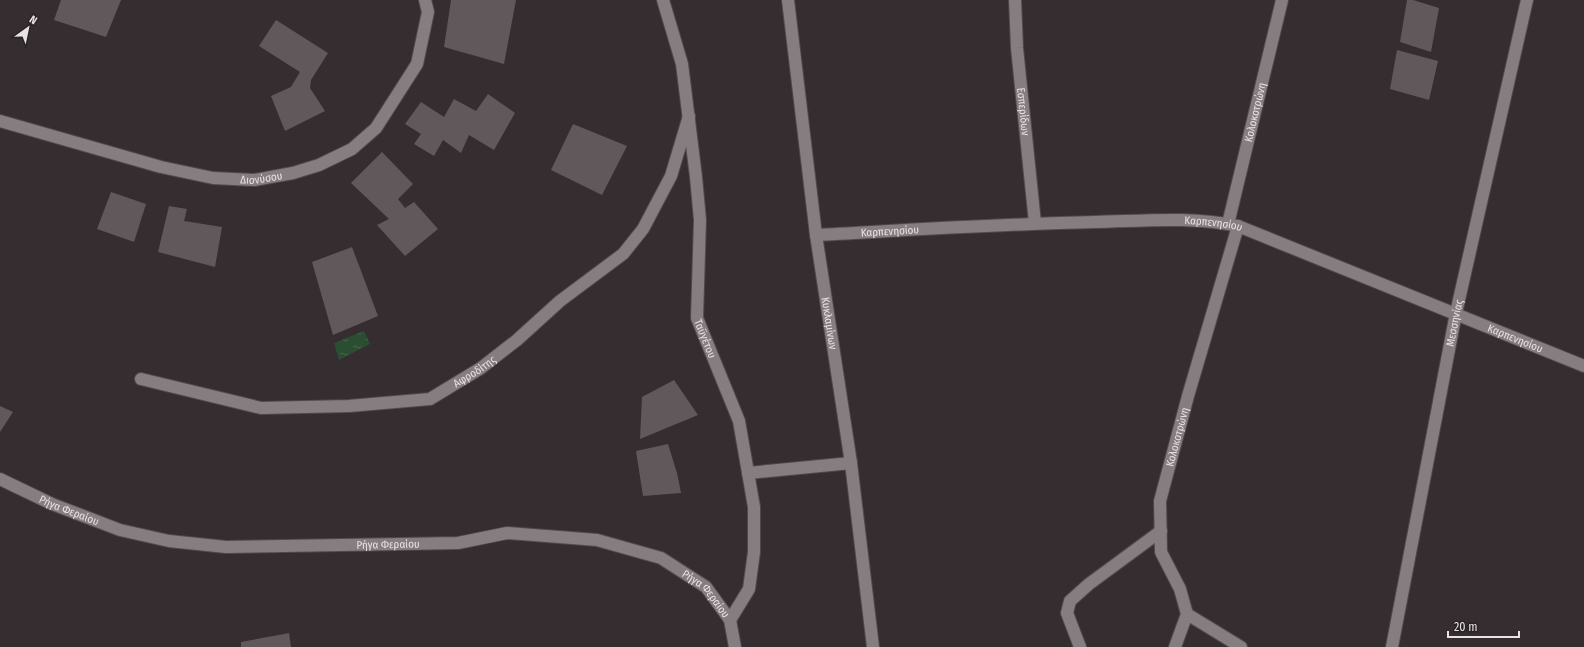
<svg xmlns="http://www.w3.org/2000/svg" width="1584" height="647" viewBox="0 0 1584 647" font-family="'Fira Sans Condensed',sans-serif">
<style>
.water{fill:url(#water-ripples)}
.building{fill:#61585b}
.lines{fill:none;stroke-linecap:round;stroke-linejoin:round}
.minor-casing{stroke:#514a4d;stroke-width:14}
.minor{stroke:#867d80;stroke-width:12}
.labels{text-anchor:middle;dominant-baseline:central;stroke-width:3;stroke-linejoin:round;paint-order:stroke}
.street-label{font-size:11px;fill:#e7e2e3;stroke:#2b2326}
</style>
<defs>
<pattern id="water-ripples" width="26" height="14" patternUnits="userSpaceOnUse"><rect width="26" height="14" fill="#2b4d32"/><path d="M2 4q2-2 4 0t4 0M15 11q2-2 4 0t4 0" fill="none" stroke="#4a6650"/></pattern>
</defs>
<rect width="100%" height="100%" fill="#352d2f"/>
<path class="water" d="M364,331L370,344L339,360L334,343Z"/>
<g class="building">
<path d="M61,0H121L106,37L54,20Z"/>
<path d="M451,0H516L504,64L444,47Z"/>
<path d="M1407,0H1413L1439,8L1431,52L1400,42Z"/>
<path d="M276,20L328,53L311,80L310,88L325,111L285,131L271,96L291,87L300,72L259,46Z"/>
<path d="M1397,50L1438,61L1429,100L1390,89Z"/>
<path d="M488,94L515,113L494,150L469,135L461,153L443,140L434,156L414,144L421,134L405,124L421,102L444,117L454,99L476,111Z"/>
<path d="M573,124L627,146L602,195L551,170Z"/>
<path d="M382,152L413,184L398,199L405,208L414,202L438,229L405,256L377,225L389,219L351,183Z"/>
<path d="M111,192L146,204L134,242L97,229Z"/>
<path d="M169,206L187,209L184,221L222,227L215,267L158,252Z"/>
<path d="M352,247L378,316L333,335L312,262Z"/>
<path d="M674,380L698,415L640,439L642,397Z"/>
<path d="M0,406L13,412L0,432Z"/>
<path d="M668,444L677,473L681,493L643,496L636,451Z"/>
<path d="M289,633L291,647H241V642Z"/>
</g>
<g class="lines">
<g class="minor-casing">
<g id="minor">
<path id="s1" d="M663,0L682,64L696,177L700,220L697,318L739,421L754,507V552L749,589L730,620"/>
<path id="s2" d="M788,0L816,235L851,463L873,647"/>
<path id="s3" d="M1015,0L1017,48L1035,223"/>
<path id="s4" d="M0,121L161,167L213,178L254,180L293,173L319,165L352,149L376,128L417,64L428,12L425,0"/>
<path id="s5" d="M1228,224L1282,0"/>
<path id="s6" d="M816,235C909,230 1002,224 1095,222C1142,221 1191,216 1238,226L1584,366"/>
<path id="s7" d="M141,379L261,408L349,406L430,399L481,368L517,340L560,301L623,254L643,229L671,176L689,116"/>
<path d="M748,473L851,463"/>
<path id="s8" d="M0,479L52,504L120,530L169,541L226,547L458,543L507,533L597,540L661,558L706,587L730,620L735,647"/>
<path d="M1187,614L1241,647"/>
<path d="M1080,647L1067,613L1070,601L1089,584L1161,531"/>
<path id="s9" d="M1175,647L1187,614L1180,589L1161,552L1160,501L1188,396L1238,226"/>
<path id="s10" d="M1392,647L1456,313L1527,0"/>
</g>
</g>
<use href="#minor" class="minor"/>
</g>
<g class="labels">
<g class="street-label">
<text stroke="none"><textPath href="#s3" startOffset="112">Εσπερίδων</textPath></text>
<text stroke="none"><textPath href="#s5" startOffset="115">Κολοκοτρώνη</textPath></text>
<text stroke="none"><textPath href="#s4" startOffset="269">Διονύσου</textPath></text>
<text stroke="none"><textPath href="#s6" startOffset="398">Καρπενησίου</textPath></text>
<text stroke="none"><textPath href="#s6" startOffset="74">Καρπενησίου</textPath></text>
<text stroke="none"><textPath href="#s10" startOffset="330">Μεσσηνίας</textPath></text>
<text stroke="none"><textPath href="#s2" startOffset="326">Κυκλαμίνων</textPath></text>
<text stroke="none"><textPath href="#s1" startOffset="344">Ταϋγέτου</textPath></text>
<text stroke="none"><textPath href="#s6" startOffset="722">Καρπενησίου</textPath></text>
<text stroke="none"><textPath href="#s7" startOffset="345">Αφροδίτης</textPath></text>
<text stroke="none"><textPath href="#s9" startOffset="220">Κολοκοτρώνη</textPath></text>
<text stroke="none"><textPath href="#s8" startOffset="76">Ρήγα Φεραίου</textPath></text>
<text stroke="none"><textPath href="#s8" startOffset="400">Ρήγα Φεραίου</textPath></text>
<text stroke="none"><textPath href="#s8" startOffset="735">Ρήγα Φεραίου</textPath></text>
</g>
</g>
<g transform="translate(28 28) rotate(33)" stroke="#2b2326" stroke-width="3" paint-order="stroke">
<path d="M0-3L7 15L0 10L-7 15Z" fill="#e7e2e3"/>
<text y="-6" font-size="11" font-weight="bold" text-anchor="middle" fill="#e7e2e3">N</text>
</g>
<path d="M1448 631v6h71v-6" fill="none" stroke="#e7e2e3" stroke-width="2"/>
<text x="1454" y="631" font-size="12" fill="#e7e2e3" stroke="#2b2326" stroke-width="3" paint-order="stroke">20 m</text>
</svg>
